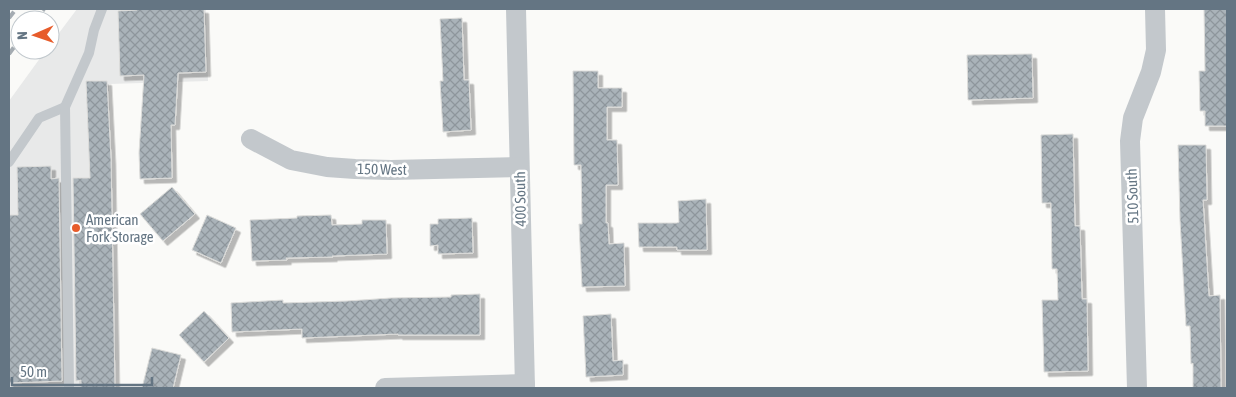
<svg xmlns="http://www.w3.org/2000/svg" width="1236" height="397" viewBox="0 0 1236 397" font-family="'Asap Condensed',sans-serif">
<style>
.built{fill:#e8e9e9}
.building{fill:url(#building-cross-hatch);stroke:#dcdcda;filter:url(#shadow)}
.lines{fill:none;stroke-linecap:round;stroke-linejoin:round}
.lane{stroke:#c3c8cc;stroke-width:10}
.street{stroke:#c3c8cc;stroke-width:20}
.rail{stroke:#a4abb1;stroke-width:4;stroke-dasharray:8 4;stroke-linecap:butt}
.poi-dot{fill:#e75c2b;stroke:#fff;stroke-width:2}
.labels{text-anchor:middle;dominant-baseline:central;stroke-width:5;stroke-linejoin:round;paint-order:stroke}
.street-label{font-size:15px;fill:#647583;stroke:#fff}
.poi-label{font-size:15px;fill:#647583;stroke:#fff;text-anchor:start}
</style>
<defs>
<pattern id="building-cross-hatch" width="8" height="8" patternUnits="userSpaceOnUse" patternTransform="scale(1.25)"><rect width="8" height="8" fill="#aab3b9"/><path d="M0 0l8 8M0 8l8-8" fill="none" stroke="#8e969c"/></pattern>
<filter id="shadow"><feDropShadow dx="4.5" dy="4.5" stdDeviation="0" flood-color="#0004"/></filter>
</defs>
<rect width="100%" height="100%" fill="#fafaf8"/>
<path class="built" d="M77,9H206L208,81L109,84L116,388H9V101L46,50H50V45Z"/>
<g class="building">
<path d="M137,9H204L206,72L178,73L175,125H171L172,178L140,179L139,153L144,75L120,76L118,11L137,10Z"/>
<path d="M1204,9H1227V126H1205V111H1200L1199,71H1205Z"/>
<path d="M462,18L464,80H469L471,130L443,132L440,81H443L440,19Z"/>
<path d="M1032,54L1033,98L968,100L967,55Z"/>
<path d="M573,71H598V88H622V107H607V140H617L618,185H606V223H608L609,244L624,243L625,286L582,287L579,224H582L581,165H574Z"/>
<path d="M86,81H107L111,159L115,388H81V380L76,381L73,178H90Z"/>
<path d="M1073,134L1075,226H1080L1082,299H1087L1088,371L1044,372L1042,300H1058L1057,269H1052L1051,203H1042L1041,135Z"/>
<path d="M1178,145H1206L1207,200H1203L1209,296L1220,295L1221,388H1193V363L1191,364L1190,326H1186L1180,220Z"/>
<path d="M51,166V179L59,178L62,381L9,383V215H18L17,167Z"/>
<path d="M172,187L195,214L163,241L140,214Z"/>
<path d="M706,199L707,250H677V247H639L638,223H677L679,222L678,201Z"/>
<path d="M207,215L236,228L221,263L192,250Z"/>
<path d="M331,215L332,225L362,224V220H386L387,254L332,256L333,257L286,258L287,260L252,261L250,220L297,218V216Z"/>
<path d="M472,218L473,253L438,254V245L430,246V224H438V219Z"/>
<path d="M480,294V335H398V334L302,338V329L232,332L231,303L283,300V303L347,301L391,298L451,297V295Z"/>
<path d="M204,311L229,338L204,362L179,335Z"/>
<path d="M611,314L613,361L623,360V375L586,377L583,316Z"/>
<path d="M152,348L181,355L173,388H142Z"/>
</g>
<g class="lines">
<g class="lane">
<path d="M9,162L39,118L65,107"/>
<path d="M69,388L65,107L89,53L94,30L102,9"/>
</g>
<g class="street">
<path d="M516,9L525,388"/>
<path d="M251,139L291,160L327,167L355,169L391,170L519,167"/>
<path d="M385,388L525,384"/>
<path d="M1137,388L1130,141L1133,118L1151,72L1156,50L1155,9"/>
</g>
<g class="rail">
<path d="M9,18L16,9"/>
<path d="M35,20L44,9"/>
<path d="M9,54L20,39"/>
</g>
</g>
<circle class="poi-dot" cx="76" cy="228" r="5"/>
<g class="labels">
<g class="street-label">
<text transform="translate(382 169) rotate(1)">150 West</text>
<text transform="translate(1132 196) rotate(-92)">510 South</text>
<text transform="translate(520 199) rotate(-91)">400 South</text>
</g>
<g class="poi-label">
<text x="86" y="219">American<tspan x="86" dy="17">Fork Storage</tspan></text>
</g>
</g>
<rect width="1236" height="397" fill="none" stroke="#647583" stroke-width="20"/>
<g transform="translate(35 35) rotate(268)"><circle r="24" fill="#ffffff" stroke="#c1c8cd"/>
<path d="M0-4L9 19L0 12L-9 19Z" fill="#e75c2b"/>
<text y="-8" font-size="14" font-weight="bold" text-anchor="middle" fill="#647583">N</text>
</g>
<path d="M12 377v8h140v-8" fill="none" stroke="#647583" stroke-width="2.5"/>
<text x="20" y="377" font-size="15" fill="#647583" stroke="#ffffff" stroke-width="4" paint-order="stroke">50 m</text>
</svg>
